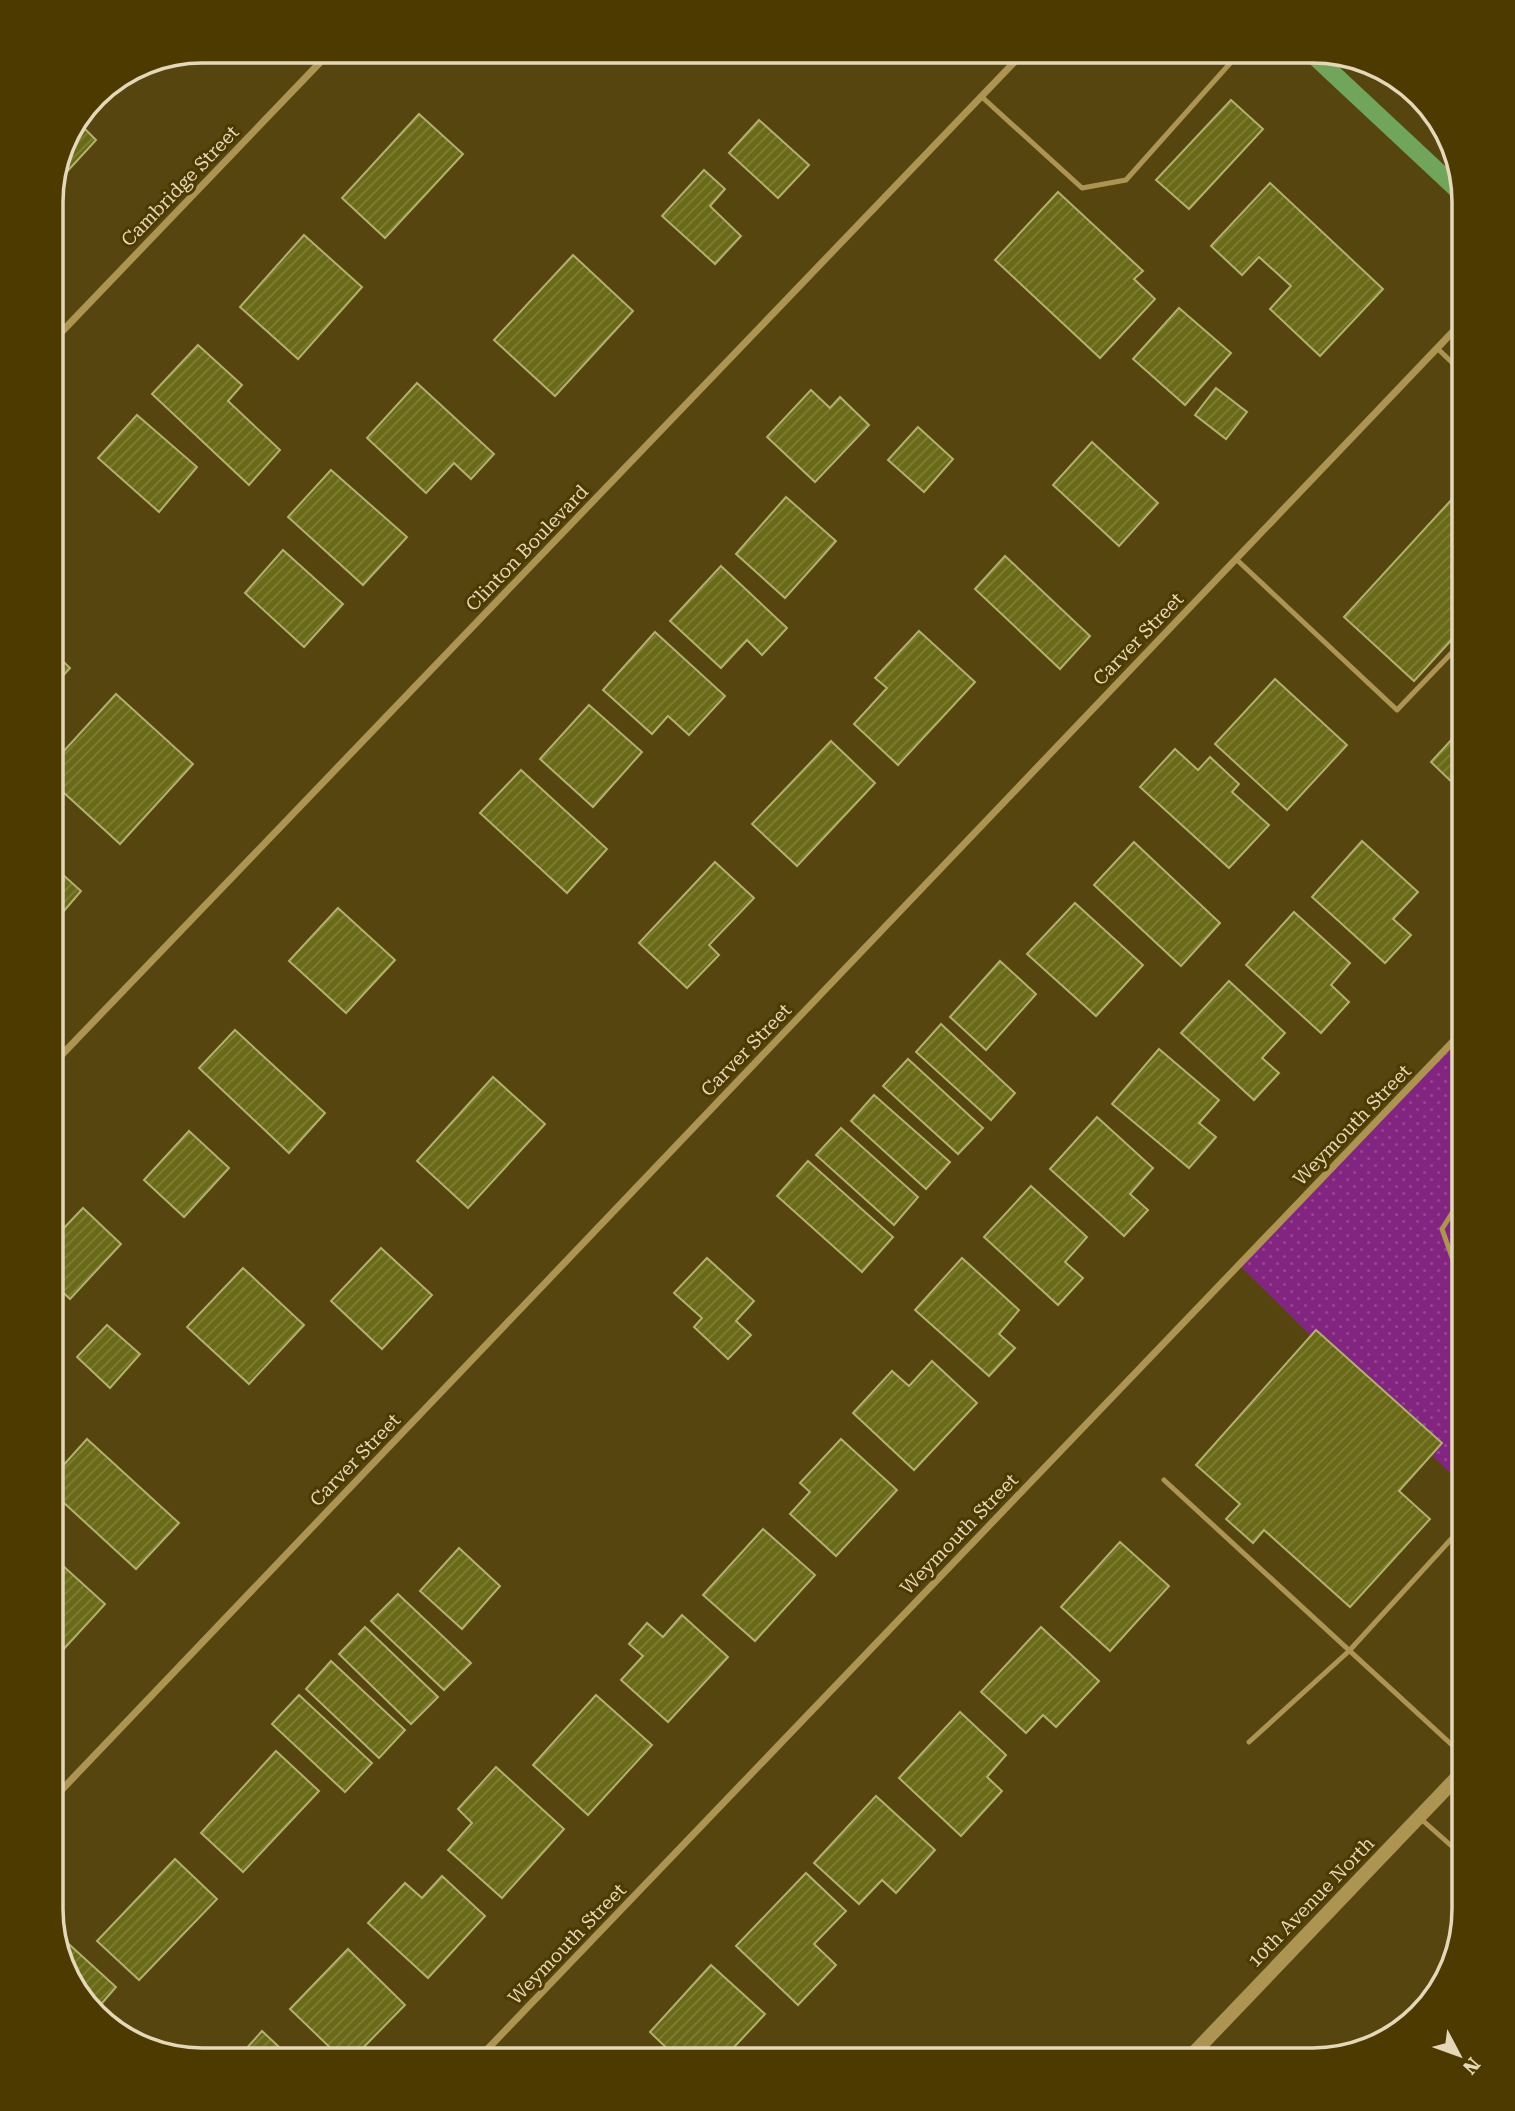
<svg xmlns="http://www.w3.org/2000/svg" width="1515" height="2111" viewBox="0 0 1515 2111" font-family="'Roboto Serif',serif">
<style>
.grass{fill:url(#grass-dots)}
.building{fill:url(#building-hatch);stroke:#b1b16d;stroke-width:2}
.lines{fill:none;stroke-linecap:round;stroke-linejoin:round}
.lane{stroke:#ad9452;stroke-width:5}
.street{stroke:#ad9452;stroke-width:7}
.secondary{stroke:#ad9452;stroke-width:14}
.primary{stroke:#71a55c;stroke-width:18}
.labels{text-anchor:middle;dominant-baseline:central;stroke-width:6;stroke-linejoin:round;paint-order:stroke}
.street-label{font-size:19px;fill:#e5d8b8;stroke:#4c3a01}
.rim{fill:none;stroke:#e5d8b8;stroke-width:3.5}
</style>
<defs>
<pattern id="grass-dots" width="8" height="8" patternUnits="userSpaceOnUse" patternTransform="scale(1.75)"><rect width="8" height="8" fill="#822580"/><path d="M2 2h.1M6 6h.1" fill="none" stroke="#944490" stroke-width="1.8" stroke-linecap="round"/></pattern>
<pattern id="building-hatch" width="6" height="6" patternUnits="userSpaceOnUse" patternTransform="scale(1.75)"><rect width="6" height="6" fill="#6a6917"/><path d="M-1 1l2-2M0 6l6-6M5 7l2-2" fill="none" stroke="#7f7e37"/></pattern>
</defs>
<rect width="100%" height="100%" fill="#574510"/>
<path class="grass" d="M1464,1030V1487L1239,1265Z"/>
<g class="building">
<path d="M204,51H227L216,63Z"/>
<path d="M1231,100L1263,129L1189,209L1156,180Z"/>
<path d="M419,114L463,154L385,238L342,198Z"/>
<path d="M759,120L809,165L778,198L729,153Z"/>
<path d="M77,121L96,140L52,188L67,135Z"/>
<path d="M704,170L725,189L710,206L741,236L715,264L662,216Z"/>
<path d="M1270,183L1383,289L1320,356L1270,309L1291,286L1259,257L1242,275L1211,246Z"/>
<path d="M1058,192L1143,271L1134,279L1155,299L1100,358L995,260Z"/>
<path d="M304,235L362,287L298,359L240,307Z"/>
<path d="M573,255L633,311L555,396L494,340Z"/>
<path d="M1179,308L1231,353L1185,405L1133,359Z"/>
<path d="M198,345L242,385L228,401L280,450L249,485L152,394Z"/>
<path d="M417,383L494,454L471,479L454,463L426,493L367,438Z"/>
<path d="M1216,388L1247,412L1226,439L1195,415Z"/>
<path d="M811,390L830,408L840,397L869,425L815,482L767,437Z"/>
<path d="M137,415L197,467L159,512L98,458Z"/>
<path d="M918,427L953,459L924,492L888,460Z"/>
<path d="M1092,442L1158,503L1119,546L1053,485Z"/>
<path d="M331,470L407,537L363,585L288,517Z"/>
<path d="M1464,486V626L1414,681L1344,617Z"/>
<path d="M786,497L836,541L785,598L736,554Z"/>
<path d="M283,550L343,604L304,647L245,593Z"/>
<path d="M1005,556L1090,636L1060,669L975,589Z"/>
<path d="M721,566L787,628L762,655L747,640L721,668L670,621Z"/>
<path d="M919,631L975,682L898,765L854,724L887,688L875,678Z"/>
<path d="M655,632L725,696L689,735L668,716L652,734L603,690Z"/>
<path d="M51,650L70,668L51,689Z"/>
<path d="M1275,679L1347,745L1287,810L1215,744Z"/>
<path d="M116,694L193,764L120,844L51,781V765Z"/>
<path d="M589,705L642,752L593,807L540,759Z"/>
<path d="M1464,726V794L1431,762Z"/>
<path d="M831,741L875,783L797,866L752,824Z"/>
<path d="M1175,749L1198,770L1210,757L1239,784L1232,792L1269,825L1229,868L1140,787Z"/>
<path d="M521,770L607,849L567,893L480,813Z"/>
<path d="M1362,841L1418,892L1393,919L1411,935L1385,963L1312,897Z"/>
<path d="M1134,842L1220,923L1181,966L1094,885Z"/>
<path d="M715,862L754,898L709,945L719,955L687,988L639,943Z"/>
<path d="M51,864L81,891L51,926Z"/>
<path d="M1075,903L1143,965L1096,1016L1027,954Z"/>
<path d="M338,908L395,960L346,1013L289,961Z"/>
<path d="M1294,912L1350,963L1331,985L1349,1002L1321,1033L1246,965Z"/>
<path d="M1000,961L1036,994L986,1050L950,1017Z"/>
<path d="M1229,981L1285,1033L1262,1058L1279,1073L1254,1100L1181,1033Z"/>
<path d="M941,1024L1015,1093L991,1120L916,1052Z"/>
<path d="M235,1030L325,1113L289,1153L199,1068Z"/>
<path d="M1159,1049L1219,1100L1199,1123L1216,1137L1189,1168L1112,1104Z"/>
<path d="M908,1059L983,1128L958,1154L883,1086Z"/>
<path d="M493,1077L545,1124L468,1208L417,1161Z"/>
<path d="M874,1095L950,1162L926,1189L851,1121Z"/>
<path d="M1097,1117L1153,1168L1130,1194L1148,1210L1124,1236L1050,1169Z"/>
<path d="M841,1128L918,1197L894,1225L816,1155Z"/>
<path d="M189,1131L229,1168L184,1217L144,1180Z"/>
<path d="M808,1161L893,1237L862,1272L777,1196Z"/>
<path d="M1031,1186L1087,1237L1065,1262L1083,1278L1058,1305L984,1237Z"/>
<path d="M83,1208L121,1244L70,1299L51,1281V1219L62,1230Z"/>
<path d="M381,1248L432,1295L382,1349L331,1301Z"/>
<path d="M707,1258L754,1301L736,1321L751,1335L728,1359L694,1327L702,1318L674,1293Z"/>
<path d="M962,1258L1019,1310L999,1334L1015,1348L989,1376L915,1310Z"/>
<path d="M243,1268L304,1325L249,1384L187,1327Z"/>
<path d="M107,1325L140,1354L110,1388L77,1357Z"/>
<path d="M1316,1330L1442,1443L1399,1491L1430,1519L1350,1607L1264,1530L1253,1543L1226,1519L1240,1504L1196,1465Z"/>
<path d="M932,1361L977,1403L914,1470L853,1413L892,1371L909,1386Z"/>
<path d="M87,1439L179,1523L136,1569L51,1491V1479Z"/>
<path d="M841,1439L897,1490L836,1556L790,1514L810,1492L800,1483Z"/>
<path d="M763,1529L815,1575L755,1641L703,1595Z"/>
<path d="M1120,1542L1169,1586L1110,1651L1061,1607Z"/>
<path d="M459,1548L500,1586L462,1629L420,1591Z"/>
<path d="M51,1555L105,1604L61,1652L51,1642Z"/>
<path d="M398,1594L471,1663L444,1690L371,1621Z"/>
<path d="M682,1615L728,1657L668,1722L621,1680L643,1656L629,1644L647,1623L663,1637Z"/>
<path d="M365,1627L438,1697L411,1724L339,1654Z"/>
<path d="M1041,1627L1099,1681L1056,1727L1043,1715L1026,1733L981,1692Z"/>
<path d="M331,1661L405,1730L379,1758L306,1689Z"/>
<path d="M299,1695L372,1763L345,1792L272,1724Z"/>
<path d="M596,1695L652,1745L588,1815L533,1765Z"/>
<path d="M960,1712L1006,1755L987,1777L1002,1791L961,1836L899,1778Z"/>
<path d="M276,1751L319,1791L243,1872L201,1833Z"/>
<path d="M496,1767L564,1829L502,1898L448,1850L472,1823L458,1809Z"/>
<path d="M876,1796L935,1850L896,1893L882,1880L859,1904L814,1863Z"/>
<path d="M175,1859L217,1899L139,1980L97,1941Z"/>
<path d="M806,1873L846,1911L814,1944L836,1965L798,2005L736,1946Z"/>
<path d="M442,1876L485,1916L428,1978L368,1923L405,1883L422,1898Z"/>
<path d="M61,1937L116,1987L96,2010L71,1985L59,1940Z"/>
<path d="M348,1949L405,2005L351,2060H343L290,2009Z"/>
<path d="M711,1965L765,2014L722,2060H679L650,2032Z"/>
<path d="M262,2031L293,2060H236Z"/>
<path d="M629,2051L638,2060H620Z"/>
<path d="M848,2051L858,2060H839Z"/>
</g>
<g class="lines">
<g class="lane">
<path d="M1010,51L1018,58"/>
<path d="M982,97L1082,188L1126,180L1241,51"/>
<path d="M1437,348L1464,374"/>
<path d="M1236,559L1397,710L1464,640"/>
<path d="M1464,1291L1442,1229L1464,1194"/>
<path d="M1164,1480L1464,1756"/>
<path d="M1249,1742L1349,1651L1464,1525"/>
<path d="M1421,1819L1464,1857"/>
</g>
<g class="street">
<path d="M51,343L331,51"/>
<path d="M51,1066L1025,51"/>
<path d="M51,1801L1464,320"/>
<path d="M477,2060L1464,1030"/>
</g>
<path class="secondary" d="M1187,2060L1464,1770"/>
<path class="primary" d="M1309,51L1462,194"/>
</g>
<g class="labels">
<g class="street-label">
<text transform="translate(180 186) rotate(-46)">Cambridge Street</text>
<text transform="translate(527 548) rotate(-46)">Clinton Boulevard</text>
<text transform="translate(1138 639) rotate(-46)">Carver Street</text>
<text transform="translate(746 1050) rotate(-46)">Carver Street</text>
<text transform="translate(1352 1125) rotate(-46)">Weymouth Street</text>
<text transform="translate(355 1460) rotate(-46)">Carver Street</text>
<text transform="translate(959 1534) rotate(-46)">Weymouth Street</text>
<text transform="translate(1311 1902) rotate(-46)">10th Avenue North</text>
<text transform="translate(567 1944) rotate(-46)">Weymouth Street</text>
</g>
</g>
<path d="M0 0H1515V2111H0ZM202 63H1313A139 139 0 0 1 1452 202V1909A139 139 0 0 1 1313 2048H202A139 139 0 0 1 63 1909V202A139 139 0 0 1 202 63Z" fill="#4c3a01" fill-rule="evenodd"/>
<path class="rim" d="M202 63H1313A139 139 0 0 1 1452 202V1909A139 139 0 0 1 1313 2048H202A139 139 0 0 1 63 1909V202A139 139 0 0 1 202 63Z"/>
<g transform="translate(1459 2055) rotate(131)" stroke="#4c3a01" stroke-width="5" paint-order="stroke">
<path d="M0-5L12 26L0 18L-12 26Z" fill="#e5d8b8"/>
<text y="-10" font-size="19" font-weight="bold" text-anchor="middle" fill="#e5d8b8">N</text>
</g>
</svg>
